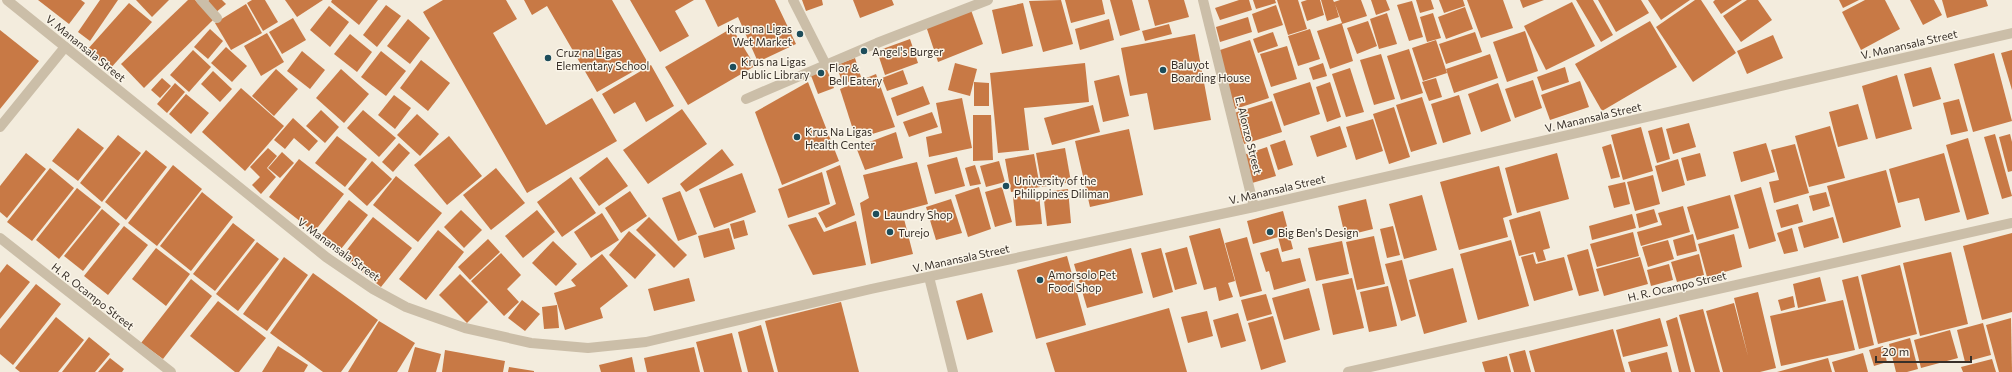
<svg xmlns="http://www.w3.org/2000/svg" width="2012" height="372" viewBox="0 0 2012 372" font-family="Commissioner,sans-serif">
<style>
.building{fill:#c87945}
.lines{fill:none;stroke-linecap:round;stroke-linejoin:round}
.minor{stroke:#cbbea8;stroke-width:10}
.poi-dot{fill:#1d4d5b;stroke:#faf5e9;stroke-width:1.5}
.labels{text-anchor:middle;dominant-baseline:central;stroke-width:3;stroke-linejoin:round;paint-order:stroke}
.poi-label{font-size:11px;fill:#383029;stroke:#faf5e9;text-anchor:start}
.street-label{font-size:11px;fill:#383029;stroke:#faf5e9}
</style>
<rect width="100%" height="100%" fill="#f3ecdd"/>
<g class="building">
<path d="M38,0H81L85,3L69,24Z"/>
<path d="M100,0H118L90,41L78,32Z"/>
<path d="M136,0H169L152,17Z"/>
<path d="M188,0H195L214,19L144,88L121,64Z"/>
<path d="M209,0H222L226,4L215,13L206,3Z"/>
<path d="M252,0H265L278,22L263,31L247,3Z"/>
<path d="M285,0H323L297,17Z"/>
<path d="M332,0H378L359,25L331,2Z"/>
<path d="M443,0H506L517,19L493,33L546,125L592,98L617,141L527,193L423,12Z"/>
<path d="M524,0H612L648,63L597,92L547,6L532,15Z"/>
<path d="M630,0H694L675,11L689,36L660,52Z"/>
<path d="M705,0H775L796,44L758,62L738,17L718,27Z"/>
<path d="M802,0H822L823,5L806,11Z"/>
<path d="M853,0H892L894,5L860,18Z"/>
<path d="M1061,0L1073,44L1043,52L1029,1Z"/>
<path d="M1065,0H1102L1105,14L1071,23Z"/>
<path d="M1110,0H1132L1140,30L1120,36Z"/>
<path d="M1148,0H1184L1189,17L1155,26Z"/>
<path d="M1239,0H1249L1252,10L1220,20L1215,8Z"/>
<path d="M1253,0H1275L1276,3L1256,9Z"/>
<path d="M1277,0H1298L1307,29L1288,35Z"/>
<path d="M1307,0H1320L1324,15L1307,21L1301,2Z"/>
<path d="M1321,0H1333L1334,2L1340,0H1361L1367,16L1342,24L1353,61L1330,69L1317,31L1342,23L1335,4L1339,17L1327,21Z"/>
<path d="M1371,0H1386L1390,10L1376,15Z"/>
<path d="M1416,0H1431L1434,9L1420,13Z"/>
<path d="M1439,0H1463L1465,6L1444,13Z"/>
<path d="M1467,0H1503L1513,28L1481,38Z"/>
<path d="M1520,0H1544L1523,8Z"/>
<path d="M1576,0H1593L1613,35L1601,42Z"/>
<path d="M1598,0H1641L1649,13L1616,32Z"/>
<path d="M1648,0H1690L1661,20Z"/>
<path d="M1695,0H1701L1736,53L1693,82L1656,27Z"/>
<path d="M1715,0H1742L1721,14L1713,2Z"/>
<path d="M1747,0H1758L1772,20L1741,42L1723,16Z"/>
<path d="M1839,0H1859L1843,8Z"/>
<path d="M1865,0H1885L1900,29L1861,50L1842,12Z"/>
<path d="M1910,0H1934L1942,15L1923,25Z"/>
<path d="M1942,0H1986L1988,6L1947,18Z"/>
<path d="M1412,1L1423,37L1409,41L1397,5Z"/>
<path d="M1572,2L1595,46L1546,70L1524,26Z"/>
<path d="M129,3L152,22L109,70L87,50Z"/>
<path d="M1023,3L1033,46L1002,54L992,10Z"/>
<path d="M246,4L262,33L231,50L215,23Z"/>
<path d="M386,5L401,16L377,47L363,35Z"/>
<path d="M1276,5L1283,25L1258,33L1252,14Z"/>
<path d="M329,6L349,22L330,47L310,30Z"/>
<path d="M1465,7L1473,29L1446,39L1438,17Z"/>
<path d="M971,10L983,44L938,62L926,26Z"/>
<path d="M1387,13L1397,44L1379,49L1370,19Z"/>
<path d="M1433,13L1441,38L1427,42L1420,17Z"/>
<path d="M1248,17L1252,32L1220,42L1216,27Z"/>
<path d="M293,18L306,40L282,54L269,32Z"/>
<path d="M408,19L430,38L410,64L387,46Z"/>
<path d="M1109,19L1114,40L1080,50L1075,29Z"/>
<path d="M1368,21L1377,46L1357,54L1347,28Z"/>
<path d="M1650,21L1677,67L1602,111L1575,64Z"/>
<path d="M1169,24L1172,34L1145,41L1142,31Z"/>
<path d="M732,28L755,66L688,105L665,67Z"/>
<path d="M210,29L223,41L208,59L194,47Z"/>
<path d="M1310,29L1320,59L1298,66L1288,36Z"/>
<path d="M0,30L39,61L0,109Z"/>
<path d="M1525,31L1538,71L1507,82L1493,42Z"/>
<path d="M1273,32L1278,46L1258,53L1253,39Z"/>
<path d="M1475,32L1482,52L1446,64L1439,44Z"/>
<path d="M267,33L284,62L261,76L244,46Z"/>
<path d="M350,34L372,52L357,72L334,54Z"/>
<path d="M1195,34L1211,120L1154,130L1147,93L1130,96L1121,48Z"/>
<path d="M1773,35L1783,58L1747,74L1737,51Z"/>
<path d="M910,39L918,63L885,75L877,51Z"/>
<path d="M1250,40L1269,98L1235,109L1217,51Z"/>
<path d="M1436,40L1447,73L1423,81L1412,48Z"/>
<path d="M1287,46L1297,79L1271,87L1260,54Z"/>
<path d="M226,47L247,66L232,82L211,63Z"/>
<path d="M1409,49L1423,93L1401,100L1387,56Z"/>
<path d="M193,50L211,67L189,92L170,75Z"/>
<path d="M2012,50V90L2001,53Z"/>
<path d="M302,51L325,70L310,89L287,71Z"/>
<path d="M381,51L406,71L386,96L361,77Z"/>
<path d="M1994,53L2012,121L1973,132L1954,64Z"/>
<path d="M1381,54L1395,99L1374,105L1360,60Z"/>
<path d="M1490,54L1498,78L1454,93L1446,69Z"/>
<path d="M855,58L861,77L843,84L836,65Z"/>
<path d="M421,60L450,83L428,111L400,88Z"/>
<path d="M955,63L977,69L970,96L948,90Z"/>
<path d="M1085,63L1089,102L1024,108L1029,150L998,153L990,73Z"/>
<path d="M1323,63L1327,76L1313,80L1309,68Z"/>
<path d="M651,65L674,106L646,122L635,102L614,114L602,94Z"/>
<path d="M826,67L834,88L818,94L810,73Z"/>
<path d="M1565,67L1569,82L1542,91L1537,77Z"/>
<path d="M1931,67L1941,99L1913,107L1904,74Z"/>
<path d="M1350,68L1364,112L1346,117L1332,74Z"/>
<path d="M276,69L298,89L274,116L252,96Z"/>
<path d="M341,69L369,94L344,123L316,98Z"/>
<path d="M903,70L908,84L887,91L882,78Z"/>
<path d="M213,71L232,89L220,102L201,84Z"/>
<path d="M876,74L895,127L856,139L840,89Z"/>
<path d="M1119,75L1129,116L1103,122L1094,81Z"/>
<path d="M1897,75L1912,129L1876,139L1862,86Z"/>
<path d="M162,78L171,86L160,98L151,90Z"/>
<path d="M1436,78L1442,97L1429,101L1422,82Z"/>
<path d="M1533,80L1542,108L1515,118L1505,89Z"/>
<path d="M1580,81L1589,107L1550,120L1541,95Z"/>
<path d="M808,82L839,161L782,185L755,112Z"/>
<path d="M974,82L989,83V106H974Z"/>
<path d="M1310,82L1320,114L1284,126L1273,94Z"/>
<path d="M1330,82L1341,117L1327,122L1316,87Z"/>
<path d="M175,83L185,92L167,113L157,104Z"/>
<path d="M1498,83L1511,121L1481,132L1468,94Z"/>
<path d="M923,86L930,104L897,116L891,98Z"/>
<path d="M241,88L284,126L245,171L202,132Z"/>
<path d="M186,94L209,113L191,134L169,114Z"/>
<path d="M394,95L411,108L395,129L378,115Z"/>
<path d="M1459,95L1471,134L1443,143L1431,104Z"/>
<path d="M1422,97L1437,144L1411,152L1396,105Z"/>
<path d="M962,98L972,148L929,157L926,137L942,133L936,103Z"/>
<path d="M1959,99L1968,131L1951,135L1943,103Z"/>
<path d="M1272,101L1282,132L1244,144L1234,113Z"/>
<path d="M1858,104L1868,139L1838,147L1829,112Z"/>
<path d="M1093,105L1100,132L1052,145L1044,118Z"/>
<path d="M1394,107L1410,157L1389,164L1373,114Z"/>
<path d="M682,109L707,144L648,184L623,150Z"/>
<path d="M321,110L339,127L325,143L306,126Z"/>
<path d="M363,110L396,138L379,157L347,128Z"/>
<path d="M932,112L938,127L909,137L903,122Z"/>
<path d="M417,114L439,134L420,156L397,135Z"/>
<path d="M973,115H991L993,160L973,161Z"/>
<path d="M293,118L318,141L309,151L294,138L285,149L274,140Z"/>
<path d="M1373,119L1383,151L1356,160L1346,127Z"/>
<path d="M1689,123L1696,147L1673,154L1666,129Z"/>
<path d="M1340,126L1347,147L1317,157L1310,136Z"/>
<path d="M1830,126L1845,178L1809,187L1795,136Z"/>
<path d="M1641,127L1653,171L1623,180L1611,135Z"/>
<path d="M1662,127L1670,159L1657,163L1648,131Z"/>
<path d="M78,128L104,148L78,181L52,161Z"/>
<path d="M1129,129L1143,195L1090,207L1075,141Z"/>
<path d="M896,132L903,158L865,170L856,147Z"/>
<path d="M1995,134L2012,196L2002,199L1984,137Z"/>
<path d="M2010,134L2012,142V171L2008,172L1999,137Z"/>
<path d="M118,135L141,153L102,202L80,183Z"/>
<path d="M337,136L367,159L345,187L315,163Z"/>
<path d="M449,136L482,176L447,205L414,165Z"/>
<path d="M1968,138L1989,214L1967,220L1946,145Z"/>
<path d="M1285,140L1293,165L1278,170L1270,145Z"/>
<path d="M399,143L410,153L393,172L382,162Z"/>
<path d="M1766,143L1775,172L1741,182L1733,152Z"/>
<path d="M1611,144L1620,177L1611,179L1602,147Z"/>
<path d="M1795,144L1809,193L1774,203L1769,182L1779,180L1771,150Z"/>
<path d="M1267,147L1276,176L1252,183L1243,155Z"/>
<path d="M268,148L277,156L267,168L276,177L261,194L252,185L260,177L250,167Z"/>
<path d="M1065,148L1071,182L1042,187L1036,153Z"/>
<path d="M722,149L734,165L686,192L680,184Z"/>
<path d="M146,150L167,167L126,220L105,202Z"/>
<path d="M282,152L294,163L280,178L268,168Z"/>
<path d="M26,153L46,169L7,218L0,212V186Z"/>
<path d="M1557,153L1569,199L1517,213L1505,168Z"/>
<path d="M1700,153L1706,176L1687,181L1681,158Z"/>
<path d="M1944,153L1960,212L1925,221L1919,198L1898,203L1889,169Z"/>
<path d="M1034,154L1040,187L1011,192L1005,159Z"/>
<path d="M607,157L628,186L599,206L579,178Z"/>
<path d="M957,157L965,186L935,194L927,165Z"/>
<path d="M299,159L344,194L314,232L269,197Z"/>
<path d="M1678,159L1685,185L1662,192L1655,166Z"/>
<path d="M372,161L392,179L367,206L348,189Z"/>
<path d="M999,161L1005,182L986,187L980,166Z"/>
<path d="M917,162L928,204L902,211L913,254L871,264L860,203L869,198L863,175Z"/>
<path d="M173,165L202,189L157,246L128,223Z"/>
<path d="M840,165L855,215L826,228L818,213L836,204L826,171Z"/>
<path d="M975,165L981,184L970,186L965,168Z"/>
<path d="M1499,166L1512,215L1503,218L1508,237L1459,250L1440,182Z"/>
<path d="M50,168L74,188L32,241L7,222Z"/>
<path d="M496,168L525,203L491,230L463,195Z"/>
<path d="M1886,170L1901,227L1843,243L1827,186Z"/>
<path d="M822,172L830,204L788,218L778,189Z"/>
<path d="M742,173L756,212L714,228L699,189Z"/>
<path d="M1653,175L1660,204L1635,211L1627,182Z"/>
<path d="M396,176L442,213L418,242L373,205Z"/>
<path d="M571,177L596,213L562,237L537,202Z"/>
<path d="M1625,182L1630,204L1614,208L1608,186Z"/>
<path d="M979,187L991,229L968,237L955,195Z"/>
<path d="M1002,187L1012,222L995,227L985,192Z"/>
<path d="M1761,187L1776,241L1749,249L1734,195Z"/>
<path d="M77,188L101,207L59,259L36,240Z"/>
<path d="M1068,189L1071,223L1047,226L1043,192Z"/>
<path d="M630,191L647,216L621,233L605,208Z"/>
<path d="M680,191L697,234L678,241L662,198Z"/>
<path d="M202,192L233,217L191,271L160,246Z"/>
<path d="M1826,192L1830,206L1813,211L1809,196Z"/>
<path d="M1039,194L1042,224L1016,226L1013,197Z"/>
<path d="M1422,195L1437,250L1404,259L1389,204Z"/>
<path d="M1730,195L1739,228L1697,240L1687,207Z"/>
<path d="M951,199L962,233L936,240L926,207Z"/>
<path d="M1366,199L1373,229L1345,236L1338,206Z"/>
<path d="M349,200L368,215L341,249L322,234Z"/>
<path d="M1798,204L1803,222L1781,228L1776,210Z"/>
<path d="M1683,206L1690,232L1641,246L1637,232L1662,225L1658,213Z"/>
<path d="M102,209L120,224L83,271L64,256Z"/>
<path d="M1654,209L1658,222L1639,228L1636,214Z"/>
<path d="M461,210L482,230L464,248L444,227Z"/>
<path d="M537,210L555,232L523,258L505,236Z"/>
<path d="M1283,211L1293,249L1282,252L1278,237L1253,244L1247,221Z"/>
<path d="M1540,211L1550,248L1543,250L1546,260L1538,262L1535,252L1519,256L1509,220Z"/>
<path d="M602,213L619,240L591,258L574,232Z"/>
<path d="M1632,214L1636,228L1592,240L1589,226Z"/>
<path d="M373,217L412,248L381,287L342,256Z"/>
<path d="M649,217L687,255L674,268L636,230Z"/>
<path d="M816,217L824,232L856,221L866,265L813,275L788,225Z"/>
<path d="M1833,217L1839,238L1804,248L1798,227Z"/>
<path d="M744,220L748,235L734,239L730,224Z"/>
<path d="M233,223L255,240L215,291L193,274Z"/>
<path d="M124,226L148,245L108,295L84,276Z"/>
<path d="M1393,226L1400,255L1387,258L1380,229Z"/>
<path d="M729,228L735,249L704,258L698,236Z"/>
<path d="M1220,228L1235,281L1228,283L1233,297L1219,301L1216,287L1204,290L1189,236Z"/>
<path d="M1792,228L1798,251L1784,254L1777,233Z"/>
<path d="M438,230L464,252L426,300L399,279Z"/>
<path d="M629,231L656,255L635,279L609,255Z"/>
<path d="M1633,232L1639,256L1597,267L1590,244Z"/>
<path d="M2012,233V312L1982,320L1963,246Z"/>
<path d="M1693,234L1697,251L1677,256L1673,240Z"/>
<path d="M1734,234L1742,267L1707,277L1698,244Z"/>
<path d="M1374,236L1385,284L1357,290L1346,242Z"/>
<path d="M1247,237L1262,291L1240,297L1225,243Z"/>
<path d="M488,239L500,252L470,280L458,267Z"/>
<path d="M1511,240L1529,306L1478,320L1460,254Z"/>
<path d="M1668,240L1674,259L1648,267L1642,247Z"/>
<path d="M553,241L577,264L556,286L532,263Z"/>
<path d="M1342,241L1349,274L1316,281L1308,248Z"/>
<path d="M257,242L279,259L238,311L216,294Z"/>
<path d="M1187,247L1197,284L1175,290L1165,253Z"/>
<path d="M156,248L190,274L166,306L132,279Z"/>
<path d="M1131,248L1143,293L1087,308L1074,264Z"/>
<path d="M1161,248L1173,292L1153,298L1141,253Z"/>
<path d="M1278,248L1282,262L1300,258L1306,281L1274,290L1269,271L1266,272L1260,253Z"/>
<path d="M1588,249L1599,291L1579,296L1567,255Z"/>
<path d="M1951,252L1968,324L1920,336L1903,263Z"/>
<path d="M501,253L521,275L507,289L519,302L504,316L471,281Z"/>
<path d="M602,254L628,286L600,308L603,318L565,330L554,293L576,286L571,280Z"/>
<path d="M1533,254L1536,264L1564,257L1573,290L1534,301L1521,257Z"/>
<path d="M1699,254L1704,275L1677,282L1671,262Z"/>
<path d="M1067,256L1086,325L1036,339L1017,270Z"/>
<path d="M284,257L308,275L267,331L243,314Z"/>
<path d="M1640,257L1648,284L1604,296L1596,269Z"/>
<path d="M1402,260L1416,316L1401,321L1385,264Z"/>
<path d="M7,264L30,282L0,319V273Z"/>
<path d="M1669,264L1673,280L1651,286L1647,270Z"/>
<path d="M1900,265L1917,334L1878,344L1861,275Z"/>
<path d="M1453,268L1467,322L1424,334L1409,280Z"/>
<path d="M313,273L378,320L341,372H323L270,333Z"/>
<path d="M460,274L488,302L467,323L439,295Z"/>
<path d="M1858,276L1874,345L1859,349L1842,280Z"/>
<path d="M1820,277L1826,301L1798,308L1793,284Z"/>
<path d="M689,278L695,301L654,311L648,289Z"/>
<path d="M1352,278L1364,328L1333,335L1322,284Z"/>
<path d="M191,279L212,296L163,359L141,343Z"/>
<path d="M36,284L61,304L13,365L0,354V329Z"/>
<path d="M1388,286L1397,326L1369,332L1360,292Z"/>
<path d="M1309,288L1320,330L1284,340L1272,298Z"/>
<path d="M1758,292L1776,368L1760,372H1723L1706,311L1734,303L1748,356L1734,298Z"/>
<path d="M982,293L993,332L967,340L956,301Z"/>
<path d="M1266,294L1272,314L1247,321L1241,300Z"/>
<path d="M1793,296L1795,307L1781,311L1778,300Z"/>
<path d="M522,300L540,314L525,331L508,318Z"/>
<path d="M1843,300L1855,350L1781,366L1770,316Z"/>
<path d="M218,301L266,338L239,372H235L190,336Z"/>
<path d="M841,302L859,372H778L765,321Z"/>
<path d="M557,305L559,328L544,329L542,307Z"/>
<path d="M1169,308L1187,372H1055L1046,343Z"/>
<path d="M1703,309L1720,372H1695L1679,315Z"/>
<path d="M1207,311L1213,336L1188,343L1181,317Z"/>
<path d="M1238,313L1246,341L1221,348L1213,320Z"/>
<path d="M1273,316L1286,362L1261,370L1248,323Z"/>
<path d="M56,317L84,340L58,372H20L15,368Z"/>
<path d="M1677,317L1691,372H1679L1666,321Z"/>
<path d="M1660,318L1668,346L1623,357L1616,330Z"/>
<path d="M2011,318L2012,372H1999L1986,325Z"/>
<path d="M379,321L415,343L397,372H348Z"/>
<path d="M1983,323L1991,355L1965,362L1957,330Z"/>
<path d="M761,325L774,372H748L738,332Z"/>
<path d="M1613,329L1625,372H1535L1529,351Z"/>
<path d="M1950,330L1958,358L1921,368L1914,340Z"/>
<path d="M732,333L742,372H704L696,342Z"/>
<path d="M89,337L110,354L95,372H62Z"/>
<path d="M1910,338L1918,369L1907,372H1896L1889,344Z"/>
<path d="M278,346L308,365L304,372H262Z"/>
<path d="M1883,346L1887,362L1874,366L1869,350Z"/>
<path d="M415,347L441,354L436,372H408Z"/>
<path d="M694,347L700,372H647L644,358Z"/>
<path d="M445,350L505,361L503,372H442Z"/>
<path d="M1525,350L1531,372H1514L1509,354Z"/>
<path d="M1667,352L1672,372H1631L1628,362Z"/>
<path d="M1863,353L1868,372H1835L1832,362Z"/>
<path d="M1507,356L1511,372H1485L1482,362Z"/>
<path d="M632,357L635,372H601L599,365Z"/>
<path d="M110,358L124,369L122,372H98Z"/>
<path d="M1828,358L1832,372H1777Z"/>
<path d="M1992,359L1996,372H1963L1961,367Z"/>
<path d="M509,367L534,371V372H508Z"/>
</g>
<g class="lines">
<g class="minor">
<path d="M7,0L326,257L373,289L406,307L465,328L531,343L588,348L646,342L871,289L1254,207L2012,33"/>
<path d="M201,0L217,18"/>
<path d="M793,0L826,65"/>
<path d="M1203,0L1254,207"/>
<path d="M746,99L877,43L988,0"/>
<path d="M0,127L65,47"/>
<path d="M0,238L171,372"/>
<path d="M929,277L953,372"/>
<path d="M1348,372L2012,223"/>
</g>
</g>
<g class="poi-dot">
<circle cx="800" cy="34" r="4"/>
<circle cx="864" cy="51" r="4"/>
<circle cx="548" cy="58" r="4"/>
<circle cx="733" cy="67" r="4"/>
<circle cx="1163" cy="70" r="4"/>
<circle cx="821" cy="73" r="4"/>
<circle cx="797" cy="137" r="4"/>
<circle cx="1006" cy="186" r="4"/>
<circle cx="876" cy="214" r="4"/>
<circle cx="890" cy="232" r="4"/>
<circle cx="1270" cy="232" r="4"/>
<circle cx="1040" cy="280" r="4"/>
</g>
<g class="labels">
<g class="poi-label">
<text x="792" y="28" text-anchor="end">Krus na Ligas<tspan x="792" dy="13">Wet Market</tspan></text>
<text x="872" y="51">Angel's Burger</text>
<text x="556" y="52">Cruz na Ligas<tspan x="556" dy="13">Elementary School</tspan></text>
<text x="741" y="61">Krus na Ligas<tspan x="741" dy="13">Public Library</tspan></text>
<text x="1171" y="64">Baluyot<tspan x="1171" dy="13">Boarding House</tspan></text>
<text x="829" y="67">Flor &amp;<tspan x="829" dy="13">Bell Eatery</tspan></text>
<text x="805" y="131">Krus Na Ligas<tspan x="805" dy="13">Health Center</tspan></text>
<text x="1014" y="180">University of the<tspan x="1014" dy="13">Philippines Diliman</tspan></text>
<text x="884" y="214">Laundry Shop</text>
<text x="898" y="232">Turejo</text>
<text x="1278" y="232">Big Ben's Design</text>
<text x="1048" y="274">Amorsolo Pet<tspan x="1048" dy="13">Food Shop</tspan></text>
</g>
<g class="street-label">
<text transform="translate(1909 44) rotate(-13)">V. Manansala Street</text>
<text transform="translate(86 48) rotate(39)">V. Manansala Street</text>
<text transform="translate(1593 117) rotate(-13)">V. Manansala Street</text>
<text transform="translate(1249 135) rotate(76)">E. Alonzo Street</text>
<text transform="translate(1277 189) rotate(-13)">V. Manansala Street</text>
<text transform="translate(339 249) rotate(36)">V. Manansala Street</text>
<text transform="translate(961 258) rotate(-12)">V. Manansala Street</text>
<text transform="translate(1677 286) rotate(-13)">H. R. Ocampo Street</text>
<text transform="translate(93 296) rotate(38)">H. R. Ocampo Street</text>
</g>
</g>
<path d="M1876 356v6h95v-6" fill="none" stroke="#383029" stroke-width="2"/>
<text x="1882" y="356" font-size="12" fill="#383029" stroke="#faf5e9" stroke-width="3" paint-order="stroke">20 m</text>
</svg>
